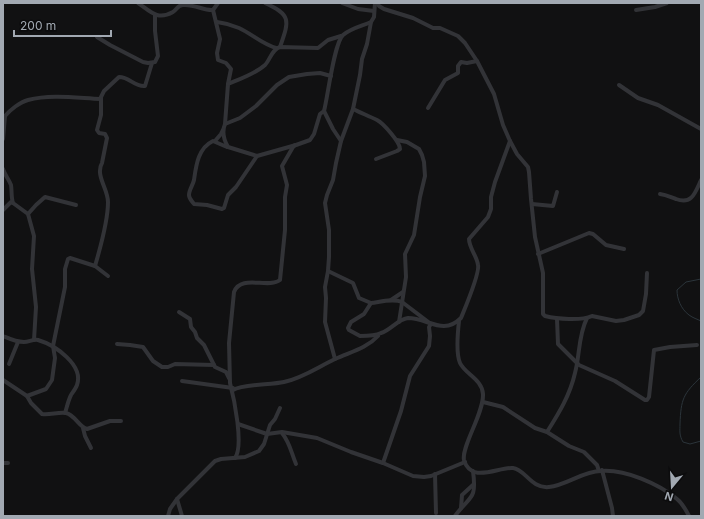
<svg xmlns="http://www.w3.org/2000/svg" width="704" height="519" viewBox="0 0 704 519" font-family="Inter,sans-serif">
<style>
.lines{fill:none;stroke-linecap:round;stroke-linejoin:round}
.stream{stroke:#2b343a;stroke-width:1}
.street{stroke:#323337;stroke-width:4}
</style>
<rect width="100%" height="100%" fill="#111112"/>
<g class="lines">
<g class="stream">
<path d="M701,279L686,282L677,290C677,299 681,309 689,315C693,318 697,319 701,321"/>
<path d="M701,377C683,394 681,399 680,424C680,431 679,435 683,442L690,444L701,441"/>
</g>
<g class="street">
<path d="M138,3C150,11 157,21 173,12C177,9 178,5 183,5C195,4 204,11 213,10"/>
<path d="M218,3L213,10L220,39L217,53L218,60L226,63L231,69L228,84L225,124C222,131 224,140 228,147L257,156L296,145L310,140L314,134L320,114L324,111C328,96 334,43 343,35C351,28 362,26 371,22L374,17L375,3"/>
<path d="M265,3C292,15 289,21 280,47"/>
<path d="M342,3L358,9L374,11"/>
<path d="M377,3L379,6L384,9L413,18L433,28H440L458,36L465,43L477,61L494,94L503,125L510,141L517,154L528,167L529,172L531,199L535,237L543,273V314L545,316C557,319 581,321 592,316L616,321L624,320L639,315L643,311L646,294L647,273"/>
<path d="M636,10L655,7L667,3"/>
<path d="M217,22C225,23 232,25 239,28C252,34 262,44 276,48"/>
<path d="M97,37L110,45L143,62L148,63L155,62L158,56L155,31V15"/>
<path d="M228,84C240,79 255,74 265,65C270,60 272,49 280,47L318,48L328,40L341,36"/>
<path d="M619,85L638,98L658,105L701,129"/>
<path d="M428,108L445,80L458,73V66L461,62L467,63L477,61"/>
<path d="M353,109C361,113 369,116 377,120C383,123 400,142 400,149L397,151L376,159"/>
<path d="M324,111L333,129L341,141L336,163L333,180L327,195L325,203L329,230V257L328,271L325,287L326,298L325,322L335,359"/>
<path d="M225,124L240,118L256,106L277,85L289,77L307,74L320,73L331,76"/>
<path d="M3,139L5,116C10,110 20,102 28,100C51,94 77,98 101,99"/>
<path d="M397,140L407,142L419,149L422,155L424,162L425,176L420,197L414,235L405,254L406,277L399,322"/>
<path d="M215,141L221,134L223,130"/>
<path d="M341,141L353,109L360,75L362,59L367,44L371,22"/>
<path d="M227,147L213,141C198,148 196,166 194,180C193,185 189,190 189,195C189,199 192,201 194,204L207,205L222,209L224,208L228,195L236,187L257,156"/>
<path d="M3,169C5,175 9,180 11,185C12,191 11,197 13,203"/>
<path d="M660,194C667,195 670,197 676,199C692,205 695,193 701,180"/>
<path d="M532,204L553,206L557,192"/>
<path d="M3,210L11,202L13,203L28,214L34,236L32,269L36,307L34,340"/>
<path d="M28,214L36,205L45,197L76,205"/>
<path d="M538,254L589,233L593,234L606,245L624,249"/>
<path d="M95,266C100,249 108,220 108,202C108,189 95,175 102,163L107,138L105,134L99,133L97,130L101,115V97L104,91L119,77C130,77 134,87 145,86L152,63"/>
<path d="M328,271L353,283L359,298L371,303"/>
<path d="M391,300L403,292"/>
<path d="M179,312L190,319L191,327L195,332L197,338L204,345L215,367L226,372L229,378"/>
<path d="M557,319L558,344L579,365L615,381L645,400H647L649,397L654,350L670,347L697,345"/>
<path d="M459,321C458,330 456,354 460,363C465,374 482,379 483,394C484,413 461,447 464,460C471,484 498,467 513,468C525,469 531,489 549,487C567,485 583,471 601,471C625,469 659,484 677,499C682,503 686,510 689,516"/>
<path d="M431,324L402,302C393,298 380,302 371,303L364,314L351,322L348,328L349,330L360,336C367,336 375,336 381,333C391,330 398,319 408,318C428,318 443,336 461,318C465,308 480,273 478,265C477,256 469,248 469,239L488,217L491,209V197L495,182L510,141"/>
<path d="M3,336C10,339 16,342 24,342C29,342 33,339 38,340C55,345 84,365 77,385C76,388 73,392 71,395C68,401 67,407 65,413"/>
<path d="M117,344L130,345L143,347L153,361L162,367H168L175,364L214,365"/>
<path d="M9,364L18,342"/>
<path d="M3,380L27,396L31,403L42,414C50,415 58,412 66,413C75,415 79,427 87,429L110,421H121"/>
<path d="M182,381L233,388"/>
<path d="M233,390C243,384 271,385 284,382C303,378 318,367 335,359C350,352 366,349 378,336"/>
<path d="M27,396L46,389L52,380L55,358L53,346L65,287V269L68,259L70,258L95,266L108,276"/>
<path d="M483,402L503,407L535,428L547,432L569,446L584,452L597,465L599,471"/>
<path d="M238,424L267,434L282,432L317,438L351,452L383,463L413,476L424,477L431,476L465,462"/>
<path d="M83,428L85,436L91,448"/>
<path d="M547,432C559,413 570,395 575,373C580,355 578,336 587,318"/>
<path d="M282,433C290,443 291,452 296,464"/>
<path d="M235,458C244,446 234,398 230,383L229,343L234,292C241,274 268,289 280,280L285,230V197L287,185L282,166L293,147L295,145"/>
<path d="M3,463H8"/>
<path d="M383,463L401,411L410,376L429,346L430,336L429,327L431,324"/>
<path d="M602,470L612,508L613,516"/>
<path d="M435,474L436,513"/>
<path d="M177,499L182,516"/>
<path d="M461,508L462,495L474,484"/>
<path d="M168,516L170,509L177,499L215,461L221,459L245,457L259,451L264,444L270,425L275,419L280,408"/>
<path d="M455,516C470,495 477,501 473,471"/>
</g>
</g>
<rect width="704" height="519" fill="none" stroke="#a2a9b2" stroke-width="8"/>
<g transform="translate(672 487) rotate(198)" stroke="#0c0c0d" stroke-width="3" paint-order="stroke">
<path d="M0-3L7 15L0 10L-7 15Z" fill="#a2a9b2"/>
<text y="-6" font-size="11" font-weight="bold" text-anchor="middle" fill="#a2a9b2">N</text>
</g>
<path d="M14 30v6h97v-6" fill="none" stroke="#a2a9b2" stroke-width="2"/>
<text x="20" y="30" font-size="12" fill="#a2a9b2" stroke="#0c0c0d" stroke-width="3" paint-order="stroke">200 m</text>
</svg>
